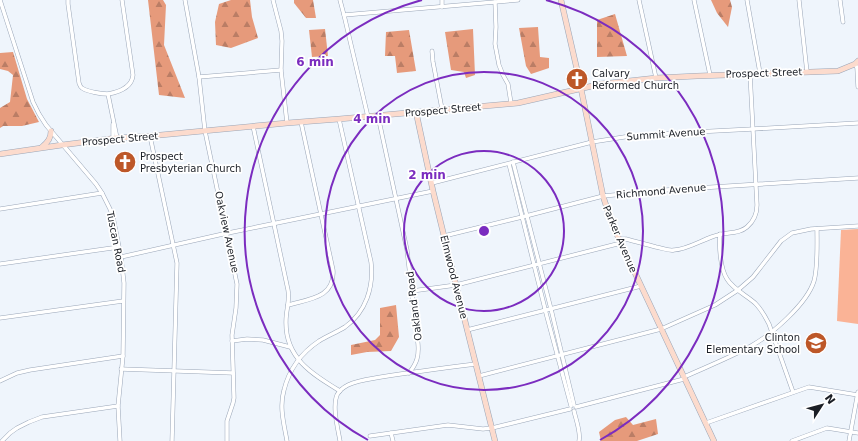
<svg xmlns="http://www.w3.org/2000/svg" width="858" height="441" viewBox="0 0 858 441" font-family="'DejaVu Sans',sans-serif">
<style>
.forest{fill:url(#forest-firs)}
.green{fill:#fab396}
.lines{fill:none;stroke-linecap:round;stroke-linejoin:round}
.street-casing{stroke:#9aa6b8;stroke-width:4.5}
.secondary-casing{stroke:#9aa6b8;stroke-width:6}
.street{stroke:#fff;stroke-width:3.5}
.secondary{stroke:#fcdbcd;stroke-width:5}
.ring{fill:none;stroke:#7b2cbf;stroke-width:2}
.labels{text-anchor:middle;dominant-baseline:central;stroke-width:3.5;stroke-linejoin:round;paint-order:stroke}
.poi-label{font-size:10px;fill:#1b1f26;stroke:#fff;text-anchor:start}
.street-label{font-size:10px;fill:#1b1f26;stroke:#fff}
.centre{fill:#7b2cbf;stroke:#fff;stroke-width:2}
.ring-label{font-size:12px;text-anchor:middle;font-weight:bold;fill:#7b2cbf;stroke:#fff;stroke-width:3.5;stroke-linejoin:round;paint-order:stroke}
</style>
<defs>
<pattern id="forest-firs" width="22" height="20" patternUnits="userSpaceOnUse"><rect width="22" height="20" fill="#e69a7b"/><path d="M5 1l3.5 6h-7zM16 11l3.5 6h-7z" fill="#ba7d65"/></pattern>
</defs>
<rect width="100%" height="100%" fill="#eff5fc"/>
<g class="forest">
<path d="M148,0H163L166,5L164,45L185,98L159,95Z"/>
<path d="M231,0H250L252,17L258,38L231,48L216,45L215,22L219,4Z"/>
<path d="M294,0H313L316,18H306L294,3Z"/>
<path d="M711,0H730L732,7L728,27L717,13Z"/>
<path d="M615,14L627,56L597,57V20Z"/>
<path d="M538,27L540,57L549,58V68L531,74L526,66L519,28Z"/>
<path d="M325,29L328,56L312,57L309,30Z"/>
<path d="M473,29L475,75L466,78L464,72L451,70L445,32Z"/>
<path d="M409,30L416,71L397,73L395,56H385L386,32Z"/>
<path d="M13,52L27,99L39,122L22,126H3L0,128V108L10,102L13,75L8,71L0,69V53Z"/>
<path d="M396,305L399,337L391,351L367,352L351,355V345L375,340L380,335V308Z"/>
<path d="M626,417L633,425L656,419L658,434L637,441H601L599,432L615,420Z"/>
</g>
<path class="green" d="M858,229V324L837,321L841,230Z"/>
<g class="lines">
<g class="street-casing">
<g id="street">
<path d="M0,0L33,102L39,114L46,125L96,184L102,193L110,209L113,217L121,257L124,283L123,356L118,406L120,441"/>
<path d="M68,0V4L79,83C80,85 80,87 82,88C88,92 102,94 108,94L117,138"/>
<path d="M185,0L199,77L205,131L237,284L236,308L232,335L234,398L233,403L227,421V441"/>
<path d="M273,0L281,31L282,41L281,70L287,123"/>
<path d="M340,0L344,15L368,117"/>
<path d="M442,0V7"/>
<path d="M639,0L656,78"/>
<path d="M694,0L710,75"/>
<path d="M747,0L760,73"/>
<path d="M799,0L807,72"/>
<path d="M840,0L843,22"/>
<path d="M495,2L496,27L495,44L499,65L503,75L508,84L511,103"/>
<path d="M344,15L518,0"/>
<path d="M432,51L433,62L442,109"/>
<path d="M855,64L857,68L858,87"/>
<path d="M199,77L281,70"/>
<path d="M108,94C119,92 132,87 133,75L122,0"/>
<path d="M378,116L407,250L418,344C419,356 417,363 409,373"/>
<path d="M113,124V139"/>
<path d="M253,126L288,290C290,301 286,310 286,321C285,358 312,374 340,391"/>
<path d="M150,136L177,263L172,441"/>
<path d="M513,162L551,309L574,405"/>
<path d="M509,164L546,313L571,406"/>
<path d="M432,183L592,142L637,135L753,129L858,123"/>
<path d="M0,209L102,193"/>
<path d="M720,234C719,247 720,268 727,279C733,289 746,295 755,303C761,309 765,316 769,324L793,392"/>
<path d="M444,236L522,217L603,196L666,190L858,178"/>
<path d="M619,239H626C636,242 646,244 656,247C662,248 668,251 674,250C687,250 705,238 718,235C728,232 739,234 747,227C754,221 757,213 757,205L750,74"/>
<path d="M121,257L223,234L433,191"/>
<path d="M0,264L119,247"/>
<path d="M412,291L456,285L621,243"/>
<path d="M288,305C309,299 335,298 333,270L301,122"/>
<path d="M0,318L123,301"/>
<path d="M467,330L641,286"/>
<path d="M232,341L247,339L263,340L290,347"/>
<path d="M121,369L233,373"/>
<path d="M479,376L661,329L715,305L738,290L753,277L781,241L792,233L811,229L858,226"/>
<path d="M684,377C706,367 729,358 751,346C771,335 807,304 814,281C818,267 817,244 817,229"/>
<path d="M0,381L17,373L30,370L123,356"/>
<path d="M576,407L684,379"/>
<path d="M574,411C576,420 581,432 579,441"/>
<path d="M706,423L809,387L858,395"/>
<path d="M391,433L393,441"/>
<path d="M370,436L448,425L483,429L492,428L570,409"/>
<path d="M2,441L10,433L17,428L29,422L42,417L118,406"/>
<path d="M287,441C284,424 279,407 284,390C289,370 301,353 319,341C327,336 337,332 345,327C366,312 374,287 371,262L339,119"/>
<path d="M340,441C338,429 332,407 337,395C339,391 344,387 348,385C358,380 370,379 381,377C413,372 444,368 476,364"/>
<path d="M792,441L827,428L858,433"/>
<path d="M849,441L858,392"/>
</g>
</g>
<g class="secondary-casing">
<g id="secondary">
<path d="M561,0L578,74L603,196L612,224L714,441"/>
<path d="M416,112L433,191L456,285L495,441"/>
<path d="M42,147C48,142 51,138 51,131"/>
<path d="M0,154L62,145L117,138L150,136L287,123L339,119L518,103L601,84L656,78L697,76L838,71L855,64L858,61"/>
</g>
</g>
<use href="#street" class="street"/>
<use href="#secondary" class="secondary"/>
</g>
<g class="ring">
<circle cx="484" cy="231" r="80"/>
<circle cx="484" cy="231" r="159"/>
<path d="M368 440A239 239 0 0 1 422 0M546 0A239 239 0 0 1 600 440"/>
</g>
<defs>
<g id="church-disc" transform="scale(1.15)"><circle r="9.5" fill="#bd5728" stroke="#fff"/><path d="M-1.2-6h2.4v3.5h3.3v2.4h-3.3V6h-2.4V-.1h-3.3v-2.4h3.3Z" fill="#fff"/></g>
<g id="school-disc" transform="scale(1.15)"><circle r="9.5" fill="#bd5728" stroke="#fff"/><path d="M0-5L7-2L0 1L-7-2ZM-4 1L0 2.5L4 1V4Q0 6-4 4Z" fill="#fff"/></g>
</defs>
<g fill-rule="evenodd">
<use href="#church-disc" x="577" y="79"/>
<use href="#church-disc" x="125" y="162"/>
<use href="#school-disc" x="816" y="343"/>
</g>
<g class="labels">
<g class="poi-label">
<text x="592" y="73">Calvary<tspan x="592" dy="12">Reformed Church</tspan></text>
<text x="140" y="156">Prospect<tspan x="140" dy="12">Presbyterian Church</tspan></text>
<text x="800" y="337" text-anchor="end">Clinton<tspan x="800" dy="12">Elementary School</tspan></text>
</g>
<g class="street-label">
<text transform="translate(764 73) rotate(-2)">Prospect Street</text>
<text transform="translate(443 110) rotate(-5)">Prospect Street</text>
<text transform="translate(666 134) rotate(-4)">Summit Avenue</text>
<text transform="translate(120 139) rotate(-5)">Prospect Street</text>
<text transform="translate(661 191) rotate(-5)">Richmond Avenue</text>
<text transform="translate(227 232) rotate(78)">Oakview Avenue</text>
<text transform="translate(620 239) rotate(67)">Parker Avenue</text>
<text transform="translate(116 242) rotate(79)">Tuscan Road</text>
<text transform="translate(454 277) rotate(76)">Elmwood Avenue</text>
<text transform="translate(414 306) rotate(-97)">Oakland Road</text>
</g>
</g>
<circle cx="484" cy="231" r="6" class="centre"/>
<g class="ring-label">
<text x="315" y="66">6 min</text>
<text x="372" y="123">4 min</text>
<text x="427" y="179">2 min</text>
</g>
<g transform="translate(822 405) rotate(54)" stroke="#ffffff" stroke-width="3" paint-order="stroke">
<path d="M0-3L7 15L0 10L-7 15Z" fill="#1b1f26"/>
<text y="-6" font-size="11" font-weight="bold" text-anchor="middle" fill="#1b1f26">N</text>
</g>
</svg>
